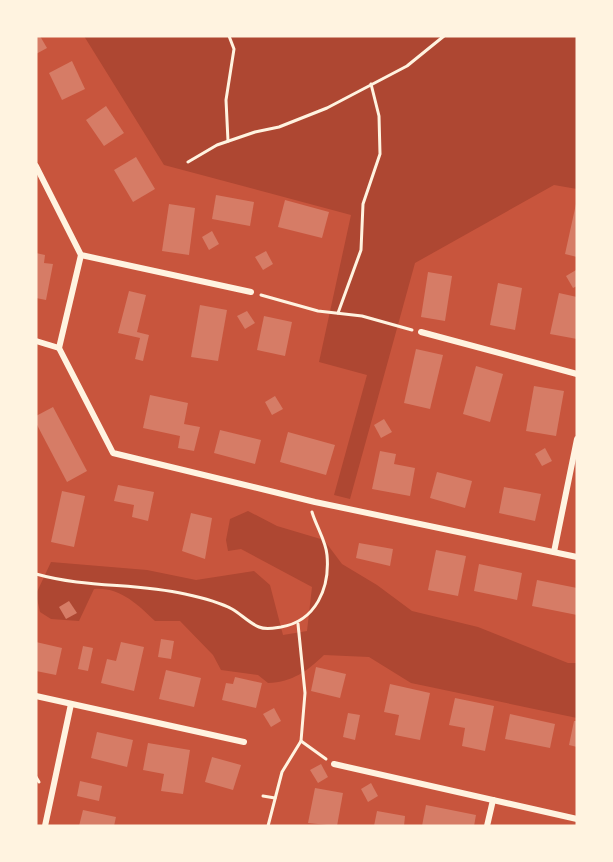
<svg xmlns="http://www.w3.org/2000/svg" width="613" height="862" viewBox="0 0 613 862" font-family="Ubuntu,sans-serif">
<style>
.green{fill:#ae4732}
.building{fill:#d67c66}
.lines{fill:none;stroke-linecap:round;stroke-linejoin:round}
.path{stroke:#fff3e0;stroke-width:3}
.minor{stroke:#fff3e0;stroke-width:6}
</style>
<rect width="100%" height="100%" fill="#c8553d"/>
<g class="green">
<path d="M84,36H577V189L554,185L415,263L350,499L334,495L367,375L319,362L351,215L164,165Z"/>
<path d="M248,511L277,526L324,540L342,564L377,585L412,611L478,627L568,663H577V718L411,683L369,657L324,655C307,671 293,682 268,683L258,675L221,670L213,655L180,621H155C137,604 120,587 94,589L79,621L51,619L40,612L36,594L51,562L147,570L196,580L254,571L270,585L283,635L307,631L312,587L241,549L228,551L226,540L230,519Z"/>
</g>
<g class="building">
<path d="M36,36H40L47,48L36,54Z"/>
<path d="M72,61L85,89L62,100L49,73Z"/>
<path d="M106,106L124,133L104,146L86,120Z"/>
<path d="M136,157L155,189L133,202L114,170Z"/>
<path d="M216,195L254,202L250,226L212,219Z"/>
<path d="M285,200L329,212L322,238L278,227Z"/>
<path d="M169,204L195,208L189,255L162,251Z"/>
<path d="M576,204H577V257L565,254Z"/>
<path d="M212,231L219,244L209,250L202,237Z"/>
<path d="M266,251L273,264L263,270L255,257Z"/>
<path d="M36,253L45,255L44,263L53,264L46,300L36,298Z"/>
<path d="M576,270L577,286L573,288L566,276Z"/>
<path d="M428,272L452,276L445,321L421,317Z"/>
<path d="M498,283L522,288L515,330L490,325Z"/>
<path d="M129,291L146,295L137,332L149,335L143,361L135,359L140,338L118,333Z"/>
<path d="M559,293L577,297V339L550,334Z"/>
<path d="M200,305L227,310L218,361L191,357Z"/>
<path d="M247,311L255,323L245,329L237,316Z"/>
<path d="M264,316L292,322L285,356L257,350Z"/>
<path d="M416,349L443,355L430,409L404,403Z"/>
<path d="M476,366L503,374L490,422L463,414Z"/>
<path d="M534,386L564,391L556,436L526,431Z"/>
<path d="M150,395L188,403L184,424L200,427L194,451L178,448L180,436L143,428Z"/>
<path d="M275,396L283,409L272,415L265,402Z"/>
<path d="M53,407L87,471L67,482L36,423V416Z"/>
<path d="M384,419L392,432L381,438L374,425Z"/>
<path d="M220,430L261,440L255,464L214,453Z"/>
<path d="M288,432L335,445L326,475L280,462Z"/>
<path d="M545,448L552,461L542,466L535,454Z"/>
<path d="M380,451L396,454L394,464L415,468L410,496L372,489Z"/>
<path d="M437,472L472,481L465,508L430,498Z"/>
<path d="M118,485L154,492L148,521L132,517L134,505L114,501Z"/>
<path d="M504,487L541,494L535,521L499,513Z"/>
<path d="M62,491L85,496L74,547L51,542Z"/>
<path d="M191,513L212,518L205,559L182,551Z"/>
<path d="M359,543L393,549L390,566L356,558Z"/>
<path d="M436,550L466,556L458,596L428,590Z"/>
<path d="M479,564L522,573L517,600L474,591Z"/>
<path d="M537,580L577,588V615L532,606Z"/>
<path d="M69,601L77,613L66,619L59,607Z"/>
<path d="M161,639L174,641L171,659L158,657Z"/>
<path d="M36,642L62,648L56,675L36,671Z"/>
<path d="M121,642L144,647L134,691L101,683L107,659L116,661Z"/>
<path d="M83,646L93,648L88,671L78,669Z"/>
<path d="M316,667L346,674L340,698L311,691Z"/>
<path d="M166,670L201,678L194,707L159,699Z"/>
<path d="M235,677L262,683L256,708L222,700L226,683L233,684Z"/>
<path d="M390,684L430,693L420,740L395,735L399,715L384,712Z"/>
<path d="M455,698L494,706L485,751L462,746L465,728L449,725Z"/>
<path d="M274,708L281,721L271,727L263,714Z"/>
<path d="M348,713L360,715L355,740L343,737Z"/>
<path d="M510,714L555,724L550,748L505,739Z"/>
<path d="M574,721H577V747L569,745Z"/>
<path d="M97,732L133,740L127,767L91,758Z"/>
<path d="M148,743L190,750L183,794L161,791L164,774L143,770Z"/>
<path d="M212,757L241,765L233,790L205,782Z"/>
<path d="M321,764L328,777L318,783L310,770Z"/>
<path d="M80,781L102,786L99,801L77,796Z"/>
<path d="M371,783L378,796L368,802L361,789Z"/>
<path d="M315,788L343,793L337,826L308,823Z"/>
<path d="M426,805L476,815L474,826H422Z"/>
<path d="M83,810L116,817L114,826H79Z"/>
<path d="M377,811L405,816L404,826H374Z"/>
</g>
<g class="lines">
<g class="path">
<path d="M228,141L226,100L234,49L229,36"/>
<path d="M188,162L217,145L255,132L279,127L327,108L407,66L444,36"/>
<path d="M261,295L318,311L362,316L412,330"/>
<path d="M338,313L361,250L363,204L380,154L379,116L371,84"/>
<path d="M36,574C86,588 135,583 185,594C199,597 219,602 232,609C241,614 249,623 259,627C266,630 274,628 281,627C316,621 330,588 327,555C326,541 316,526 312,512"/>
<path d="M298,624L305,693L301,741L326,759"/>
<path d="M36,777L39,782"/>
<path d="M263,796L275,798"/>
<path d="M268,826L282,772L301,741"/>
</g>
<g class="minor">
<path d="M36,166L81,255L251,292"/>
<path d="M421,332L577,374"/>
<path d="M36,341L59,348L113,453L315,502L577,557"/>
<path d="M59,348L81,255"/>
<path d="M554,552L577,439"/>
<path d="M36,696L244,742"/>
<path d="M334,764L577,819"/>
<path d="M45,826L71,704"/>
<path d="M487,826L493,800"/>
</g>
</g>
<rect width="613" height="862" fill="none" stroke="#fff3e0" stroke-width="75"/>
</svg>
